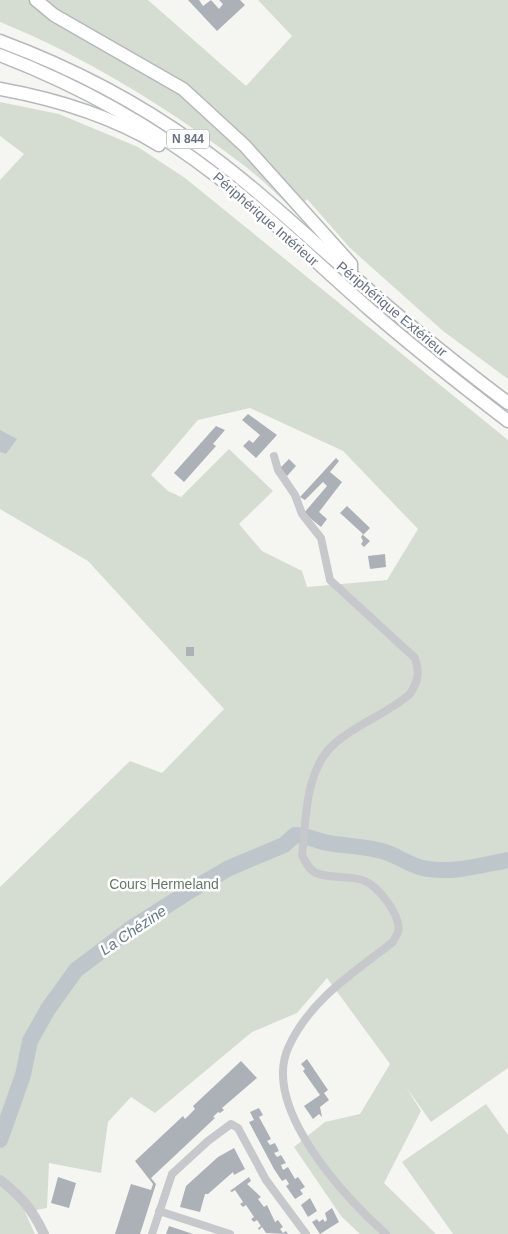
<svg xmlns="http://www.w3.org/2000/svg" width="508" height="1234" viewBox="0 0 508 1234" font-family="Helvetica,sans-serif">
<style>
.green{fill:#d5ddd3;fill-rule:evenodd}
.water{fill:#bec6cb}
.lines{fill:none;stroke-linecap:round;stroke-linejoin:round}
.river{stroke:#bec6cb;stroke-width:16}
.building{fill:#acb1b8}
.trunk-casing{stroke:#b6b8bc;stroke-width:15}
.minor{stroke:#c6c8cc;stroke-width:8}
.tertiary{stroke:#c6c8cc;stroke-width:10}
.trunk{stroke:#fff;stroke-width:12}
.labels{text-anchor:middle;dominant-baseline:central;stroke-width:5;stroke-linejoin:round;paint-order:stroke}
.shield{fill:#fff;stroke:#939ca8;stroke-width:1}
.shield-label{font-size:12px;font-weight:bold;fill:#657183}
.street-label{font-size:14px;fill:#657183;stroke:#fff}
.park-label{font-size:14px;fill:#657a64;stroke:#fff}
.water-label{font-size:15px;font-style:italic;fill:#667886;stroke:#fff}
</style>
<rect width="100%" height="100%" fill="#f5f6f2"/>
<g class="green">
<path d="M0,0H148L246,86L292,36L258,0H508V379L443,331L350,248L307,199L296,212C278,196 261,178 242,164C168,108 86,57 0,22Z"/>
<path d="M0,102L59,114L138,147L185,178L508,440V1068L431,1122L406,1087L421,1111L384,1183L436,1234H360L341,1216L294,1147L325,1122L360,1114L390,1064L327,978L297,1013L252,1032L155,1113L131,1097L108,1122L101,1173L49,1163L47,1208L25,1212L35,1234H0V887L130,761L162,773L224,709L88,561L0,509V180L24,154L0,136ZM250,408L343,451L418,529L387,580L307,587L302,571L262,551L239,524L273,491L229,449L181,497L168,491L151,475L198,420Z"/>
<path d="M486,1104L508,1135V1234H453L402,1162Z"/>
</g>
<path class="water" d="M0,430L17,439L6,454L0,452Z"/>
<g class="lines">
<path class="river" d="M0,1140L23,1075L30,1041L48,1009L76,970L133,927L193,889L229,868L284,845L295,835C307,835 316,841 328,843C345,846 364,846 382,851C398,855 410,867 428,869C455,873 482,865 508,860"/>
</g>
<g class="building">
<path d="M188,0H199L203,6L211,0L219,9L223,4L219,0H240L245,5L217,31Z"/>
<path d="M248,414L277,435L256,458L243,446L249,440L253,443L260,435L242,420Z"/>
<path d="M216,426L225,430L213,444L216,446L184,482L174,473Z"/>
<path d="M336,458L339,461L330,472L342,482L319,512L327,519L321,527L304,513L327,486L323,482L305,500L300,497Z"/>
<path d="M289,459L296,466L287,476L279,469Z"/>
<path d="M347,506L370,528L363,535L370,541L364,547L361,544L363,541L361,537L363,534L340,513Z"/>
<path d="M385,554L386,567L370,569L368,556Z"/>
<rect x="186" y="647" width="8" height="9"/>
<path d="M307,1059L328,1090L324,1093L329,1100L320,1107L322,1117L319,1114L313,1119L304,1106L320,1095L303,1071L305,1069L301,1064Z"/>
<path d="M241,1061L257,1078L222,1108L224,1110L220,1113L218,1112L213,1117L215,1118L151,1178L156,1184L140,1234H115L131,1184L151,1190L153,1184L135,1161L183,1116L185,1119L195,1109L193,1106Z"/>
<path d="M259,1108L263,1115L259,1117L271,1139L267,1141L270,1145L275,1143L279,1151L274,1153L277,1157L281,1155L286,1163L281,1165L283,1170L288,1167L295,1179L298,1177L305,1187L300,1190L303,1194L295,1199L286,1186L289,1184L286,1179L282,1181L274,1169L249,1122L254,1120L250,1112Z"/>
<path d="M234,1148L245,1169L234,1175L233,1172L208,1194H205L200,1212L180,1207L186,1186L218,1157Z"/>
<path d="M58,1177L76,1183L69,1208L51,1203Z"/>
<path d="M249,1177L251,1181L247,1184L261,1197L258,1199L264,1207L267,1205L275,1222L278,1220L283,1227L280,1229L283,1233L286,1231L288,1234L266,1233L262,1227L259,1230L258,1228L261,1226L257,1220L254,1222L251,1219L254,1217L246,1205L243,1207L240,1204L243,1202L235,1190L232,1192L230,1191Z"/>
<path d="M310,1198L317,1211L308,1217L301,1205Z"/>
<path d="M332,1208L339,1222L320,1234L312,1222L317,1219L319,1222L323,1219L325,1222L327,1220L325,1213Z"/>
<path d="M169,1226L193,1234H166Z"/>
</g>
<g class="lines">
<g class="trunk-casing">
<g id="trunk">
<path d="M36,0L54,15L183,89L245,146L351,264V273"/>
<path d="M0,41C70,67 136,101 197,145C252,184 302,232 353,276C403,321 455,363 508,403"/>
<path d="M0,55C78,85 152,126 218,177C271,218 319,265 369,309C414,348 461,385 508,421"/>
<path d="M0,89C55,99 111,116 159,145"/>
</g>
</g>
<g class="minor">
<path d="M274,456L278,470L295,495L302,514L321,538L330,580L415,658C420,673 418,681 410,694C387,714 353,726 333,745C305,771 306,820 302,855C305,861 309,870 316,873C330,879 348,875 362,880C377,884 402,916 398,932C397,935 394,939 393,942C353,973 311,999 289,1046C260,1106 344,1197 386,1234"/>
<path d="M159,1211L230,1234"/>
<path d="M152,1234L172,1174L208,1141L231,1124L238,1128L266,1180L306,1234"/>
</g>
<path class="tertiary" d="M0,1180C22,1197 32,1209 44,1234"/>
<use href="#trunk" class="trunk"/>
</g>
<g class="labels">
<rect class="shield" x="167" y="129.5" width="42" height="19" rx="4"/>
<g class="shield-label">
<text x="188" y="139">N 844</text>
</g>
<g class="street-label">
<text transform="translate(266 219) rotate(41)">Périphérique Intérieur</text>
<text transform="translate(392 309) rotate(40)">Périphérique Extérieur</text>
</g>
<g class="park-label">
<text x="164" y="884">Cours Hermeland</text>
</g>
<g class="water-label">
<text transform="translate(133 930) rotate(-34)">La Chézine</text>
</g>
</g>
</svg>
